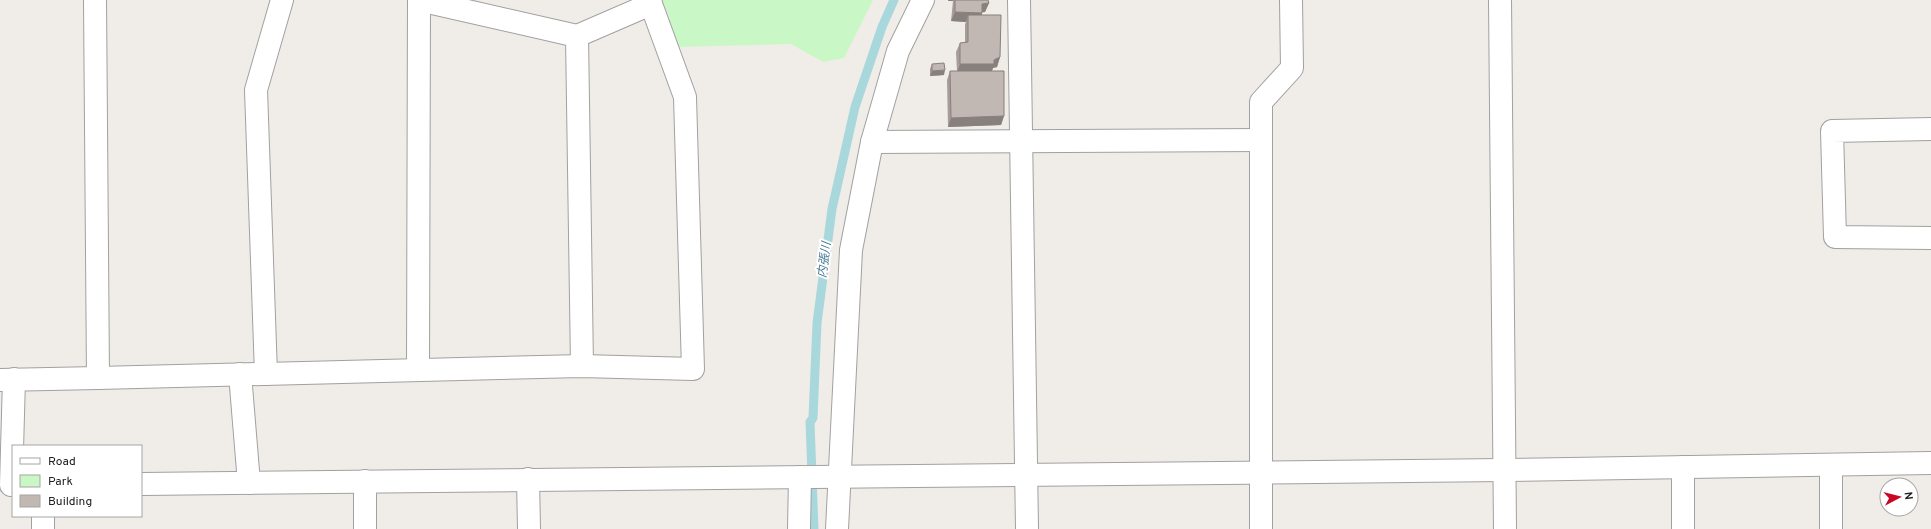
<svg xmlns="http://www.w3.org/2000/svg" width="1931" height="529" viewBox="0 0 1931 529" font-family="Overpass,'Noto Sans JP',sans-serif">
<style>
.park{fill:#c9f8c6}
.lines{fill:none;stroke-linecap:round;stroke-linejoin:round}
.stream{stroke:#a9d8dc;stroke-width:9}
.minor-casing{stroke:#a1a1a1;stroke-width:24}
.minor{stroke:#fff;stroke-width:22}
.wall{fill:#a69d9a}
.shaded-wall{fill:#87807d}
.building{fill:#c1b7b3;stroke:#87807d}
.labels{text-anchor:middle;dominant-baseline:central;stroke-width:4;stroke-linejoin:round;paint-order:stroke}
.water-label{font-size:12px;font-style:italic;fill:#467a96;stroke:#fff}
</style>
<rect width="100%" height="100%" fill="#f0ece7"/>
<path class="park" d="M661,0H873L844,58L823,62L791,44L677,47L668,14Z"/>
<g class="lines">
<path class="stream" d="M814,529L810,422L813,418L817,323L832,209L855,107L882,27L894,0"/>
<g class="minor-casing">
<g id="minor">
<path d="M95,0L98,378L582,366L693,369L685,97L651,4L648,0"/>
<path d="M419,0L577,36L582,366"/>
<path d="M1019,0L1027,529"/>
<path d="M1500,0L1505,529"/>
<path d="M577,36L651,4"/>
<path d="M1931,129L1832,131L1835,237L1931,238"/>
<path d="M872,142L1261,140"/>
<path d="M418,370L419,0"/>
<path d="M240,374L249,483"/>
<path d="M266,374L256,90L282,0"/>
<path d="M0,380L98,378"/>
<path d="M528,479L529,529"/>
<path d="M365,481V529"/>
<path d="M141,484L1504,470L1931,463"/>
<path d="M11,485L14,379"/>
<path d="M43,516V529"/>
<path d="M799,529L800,477"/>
<path d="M837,529L851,250L872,142L898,51L923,0"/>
<path d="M1261,529V102L1292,68L1291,0"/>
<path d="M1683,529V467"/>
<path d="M1831,529V465"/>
</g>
</g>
<use href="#minor" class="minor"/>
</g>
<g class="wall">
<path d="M948,0H988L989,3L985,12H982V15L1000,57L997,67L993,68L992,71L1004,116L1001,125L948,127L947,80L950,71H957L956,52L960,43L965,42V24L966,22L951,21L953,1H948Z"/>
<path d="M932,64L944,75L930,76V69Z"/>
</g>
<g class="shaded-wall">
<path d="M949,0H953V1H948Z"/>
<path d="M989,3L985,12L979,13L982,4Z"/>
<path d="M955,12L982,13L979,22L968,15L966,22L951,21Z"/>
<path d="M1000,57L997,67L993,68L991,73H957L960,64L994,60Z"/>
<path d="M945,70L944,75L930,76L932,71Z"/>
<path d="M1004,116L1001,125L948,127L951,118Z"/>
</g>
<g class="building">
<path d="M955,0H988L989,3L982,4V13L955,12Z"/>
<path d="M968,15H1001L1000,57L994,60V64H960V43L968,42Z"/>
<path d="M944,63L945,70L932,71V64Z"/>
<path d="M950,71H1004V116L951,118Z"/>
</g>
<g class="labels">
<g class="water-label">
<text transform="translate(825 260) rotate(-82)">内張川</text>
</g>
</g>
<rect x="12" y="445" width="130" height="72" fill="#ffffff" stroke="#a6a6a6"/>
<rect x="20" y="458" width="20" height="6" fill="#ffffff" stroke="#a6a6a6"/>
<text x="48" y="465" font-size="12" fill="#202020">Road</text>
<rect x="20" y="475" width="20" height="12" fill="#c9f8c6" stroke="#a6a6a6"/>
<text x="48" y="485" font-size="12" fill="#202020">Park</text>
<rect x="20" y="495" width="20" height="12" fill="#c1b7b3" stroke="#a6a6a6"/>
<text x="48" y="505" font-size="12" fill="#202020">Building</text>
<g transform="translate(1899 497) rotate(83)"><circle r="19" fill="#ffffff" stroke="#a6a6a6"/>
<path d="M0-3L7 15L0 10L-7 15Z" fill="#c90724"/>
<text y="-6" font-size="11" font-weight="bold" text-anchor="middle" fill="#202020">N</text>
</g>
</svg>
